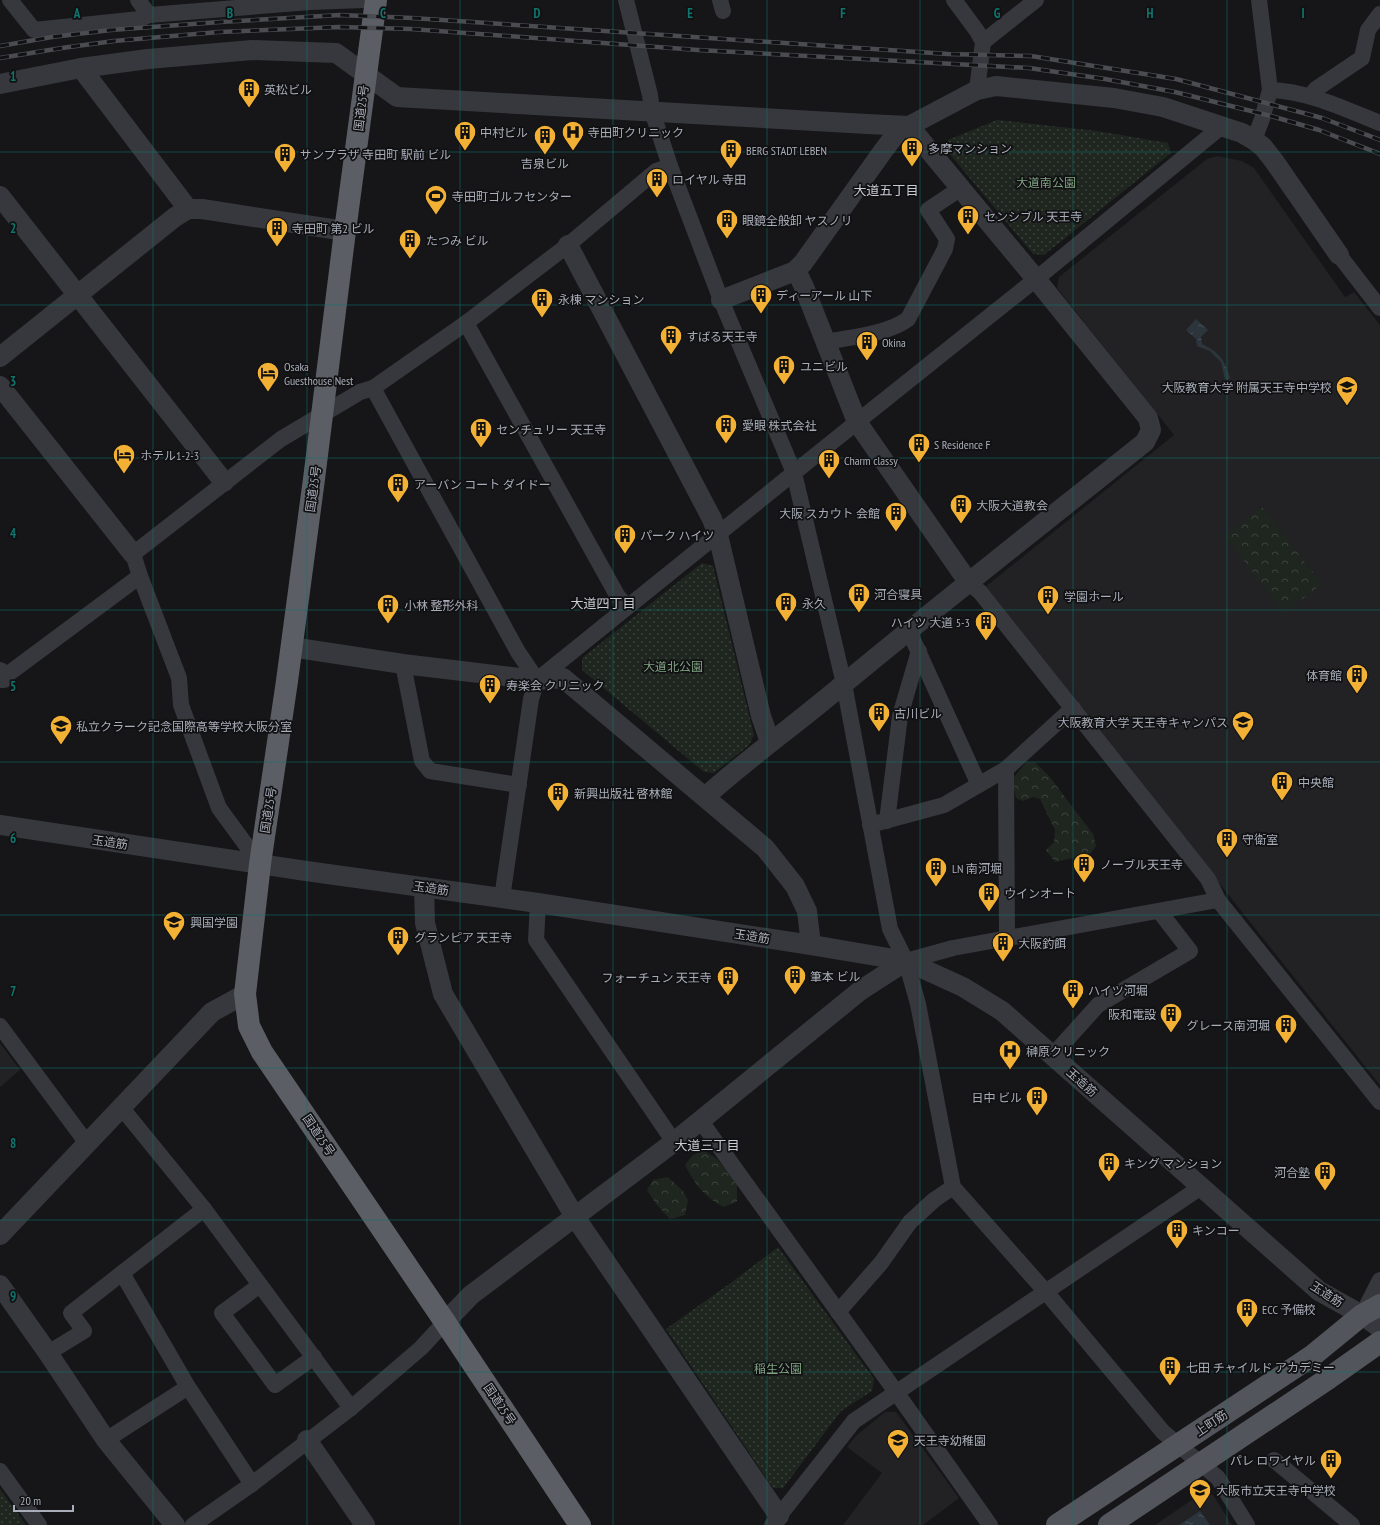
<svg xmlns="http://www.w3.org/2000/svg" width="1380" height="1525" viewBox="0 0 1380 1525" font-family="'PT Sans Narrow','Noto Sans JP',sans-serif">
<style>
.built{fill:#222225}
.forest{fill:url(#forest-crowns)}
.park{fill:url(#park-dots)}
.water{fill:url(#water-ripples)}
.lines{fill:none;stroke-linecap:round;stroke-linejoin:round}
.minor{stroke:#37383d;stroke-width:16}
.tertiary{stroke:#37383d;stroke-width:20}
.primary{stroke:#53555c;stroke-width:22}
.trunk{stroke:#5b5e65;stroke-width:22}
.rail-casing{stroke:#4a4c52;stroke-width:4.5}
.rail{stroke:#111113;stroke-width:3;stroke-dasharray:9;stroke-linecap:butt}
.grid{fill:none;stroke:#0f766e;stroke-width:1;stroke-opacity:0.55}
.labels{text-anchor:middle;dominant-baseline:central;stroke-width:3.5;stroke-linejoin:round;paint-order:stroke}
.poi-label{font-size:12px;fill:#a8adb8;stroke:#111113;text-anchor:start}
.street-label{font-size:12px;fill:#a8adb8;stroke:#111113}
.park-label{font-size:12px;fill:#7fa381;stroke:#111113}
.neighbourhood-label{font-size:13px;fill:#c9ccd4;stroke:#111113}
.grid-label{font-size:13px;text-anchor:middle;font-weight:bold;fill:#0f766e;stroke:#111113;stroke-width:3.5;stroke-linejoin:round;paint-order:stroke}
</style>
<defs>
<pattern id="forest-crowns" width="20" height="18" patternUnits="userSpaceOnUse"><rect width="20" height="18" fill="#1e261f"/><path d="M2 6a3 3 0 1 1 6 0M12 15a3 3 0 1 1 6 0" fill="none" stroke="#3c433d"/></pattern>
<pattern id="park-dots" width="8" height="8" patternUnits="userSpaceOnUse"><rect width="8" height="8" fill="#1e261f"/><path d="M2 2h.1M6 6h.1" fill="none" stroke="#3c433d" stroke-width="1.8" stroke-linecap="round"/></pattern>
<pattern id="water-ripples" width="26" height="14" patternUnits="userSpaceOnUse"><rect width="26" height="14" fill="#2c353c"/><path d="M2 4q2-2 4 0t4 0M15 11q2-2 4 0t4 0" fill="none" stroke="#485056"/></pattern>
</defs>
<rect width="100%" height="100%" fill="#161618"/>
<g class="built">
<path d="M1217,156L1242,161L1254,168L1345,297L1354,292L1380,325V1085L984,588L1174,435L1057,288L1059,277L1207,159Z"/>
<path d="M0,1043L20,1070L0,1087Z"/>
<path d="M885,1412H896L959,1498L923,1525H843L882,1473L847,1447L857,1435Z"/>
<path d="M1202,1493L1213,1495L1232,1525H1155Z"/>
</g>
<g class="forest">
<path d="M1262,507L1322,584L1284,613L1225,536Z"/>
<path d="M1026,762H1035L1049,776L1093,834L1096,846L1090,854L1055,862L1046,850L1054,842L1055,830L1040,799L1033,797L1023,801L1016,798L1012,780Z"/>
<path d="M703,1150L716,1158L737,1182V1202L723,1207C703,1195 696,1186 685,1165L692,1156Z"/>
<path d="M668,1177L683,1191L688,1200L685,1215L670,1219L656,1204L647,1190L653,1180Z"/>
</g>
<g class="park">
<path d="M997,120L1097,131L1168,143L1171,153L1044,255L1033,254L948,152V140Z"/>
<path d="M702,563L713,566L754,735L749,745L714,773L704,772L582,670V658Z"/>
<path d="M778,1247L874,1379L872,1391L841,1411L783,1488H773L666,1329L732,1282Z"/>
<path d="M0,1489L26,1525H0Z"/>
</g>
<g class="water">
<path d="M1196,319L1208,330L1201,337L1202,344C1220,353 1224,359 1230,378L1228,380L1225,379L1221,362L1210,351L1197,346L1196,339L1186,330Z"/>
<path d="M1200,1511L1210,1525H1179Z"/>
</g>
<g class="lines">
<g class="minor">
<path d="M10,0L34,30L140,19L149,15"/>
<path d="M138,0L149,15L310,2"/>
<path d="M308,0L310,2L364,0"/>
<path d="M626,0L650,95L652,111L670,166L721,300L794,473L844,684L890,929L906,961L918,1004L953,1187L1046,1292L1163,1432L1218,1478L1247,1525"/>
<path d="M720,0L723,11"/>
<path d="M954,0L977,31L983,42L977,90"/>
<path d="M983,42L1036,0"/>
<path d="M1270,90C1308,91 1345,109 1380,123"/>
<path d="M1310,96L1316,89L1362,58L1368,30L1380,14"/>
<path d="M1254,140L1262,119L1270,90L1259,0"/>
<path d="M1339,255L1380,308"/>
<path d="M466,323L617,595L627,607"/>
<path d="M826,342C851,337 888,334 908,319L945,249L947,239L928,210L961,188"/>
<path d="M373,388L518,652L537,680"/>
<path d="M969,583L980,592L1208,879L1218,900L1380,1102"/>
<path d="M909,631L979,785"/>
<path d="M403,664L422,761L430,771L519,785"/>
<path d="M0,680L140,576"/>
<path d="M1006,769L1007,939"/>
<path d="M887,821L900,716L919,651"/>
<path d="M870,825L944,805L1006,769L1073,708"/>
<path d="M260,864L219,808L181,705L179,678L140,576L133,554L281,439L360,392L373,388L466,323L568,245L656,171L670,166"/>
<path d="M502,898L531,699L537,680L857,422L1036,279L1222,126"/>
<path d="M538,903L536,940L674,1142"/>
<path d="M906,961L953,948L1218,900"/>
<path d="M0,1026L86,1142"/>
<path d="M1053,1055L1098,1005L1190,951L1159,911"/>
<path d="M121,1107L204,1209L351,1408"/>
<path d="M700,1120L896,1392L990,1525"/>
<path d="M122,1273L188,1387L252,1484"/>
<path d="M260,1285L222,1313L275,1385L314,1357"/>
<path d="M838,1312L881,1263L910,1222L934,1200L953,1187"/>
<path d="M1362,1315L1380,1280"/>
<path d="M48,1353L84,1331L71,1313L204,1209"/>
<path d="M106,1440L188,1387"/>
<path d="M1274,1460L1352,1525"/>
<path d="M0,1471L39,1525"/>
<path d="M193,1525L252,1484L351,1408L421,1348L445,1322"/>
<path d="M772,1525L854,1421L1201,1187"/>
</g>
<g class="tertiary">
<path d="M81,68L188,209"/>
<path d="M0,84L81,68L148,59L252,50L336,53L397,97L867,124L909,126L977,90L996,86L1114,98L1163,107L1242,133L1254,140L1263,147L1274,161L1339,255"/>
<path d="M0,196L224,482"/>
<path d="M568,245L712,519L718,535L761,716L770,742"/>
<path d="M796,270L804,287L857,422L969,583"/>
<path d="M721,300L795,271L803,263L883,151L902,126"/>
<path d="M0,357L175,217L188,209H202L345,231"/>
<path d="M0,386L133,554"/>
<path d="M291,647L403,664L537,680L563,678L765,848L795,886L807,911L811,945"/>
<path d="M0,672L4,678"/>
<path d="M705,797C746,760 791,728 834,692C936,607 1041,525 1145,442L1151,430L1148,418L1036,279L909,126"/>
<path d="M0,825L306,871L538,903L811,945L906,961L963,987L1002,1011L1319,1291L1362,1315L1380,1328"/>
<path d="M424,887L425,923L443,994L575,1217L779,1516"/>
<path d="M0,1235L212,1012L245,994"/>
<path d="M0,1285L48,1353L106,1440L175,1525"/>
<path d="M445,1322L471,1295L674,1142L861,990L906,961"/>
<path d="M307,1440L365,1525"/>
</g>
<g class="primary">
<path d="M1057,1525L1312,1356L1362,1315L1380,1305"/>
<path d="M1109,1525L1329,1378L1380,1342"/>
</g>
<path class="trunk" d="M376,0L345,231L314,479L287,681L260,864L245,994L249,1026L262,1052L445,1322L580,1525"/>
<g class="rail-casing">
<g id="rail">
<path d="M0,46L52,37L111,30L220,22L340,15L412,18L948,54L1031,56L1176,79L1322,118L1380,140"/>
<path d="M0,58L62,48L114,41L219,32L339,27L411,29L698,50L1029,68L1105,79L1175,92L1271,116L1319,130L1380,154"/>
</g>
</g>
<use href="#rail" class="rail"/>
</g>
<path class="grid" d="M153,0V1525M307,0V1525M460,0V1525M613,0V1525M767,0V1525M920,0V1525M1073,0V1525M1227,0V1525M0,152H1380M0,305H1380M0,458H1380M0,610H1380M0,762H1380M0,915H1380M0,1068H1380M0,1220H1380M0,1372H1380"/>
<defs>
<g id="building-pin" transform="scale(1.15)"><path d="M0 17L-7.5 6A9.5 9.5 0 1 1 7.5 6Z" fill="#f2b134" stroke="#111113"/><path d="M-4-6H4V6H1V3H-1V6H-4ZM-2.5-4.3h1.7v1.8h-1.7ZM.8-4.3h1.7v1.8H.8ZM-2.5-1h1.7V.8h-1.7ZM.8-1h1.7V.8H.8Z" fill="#111"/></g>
<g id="hospital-pin" transform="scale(1.15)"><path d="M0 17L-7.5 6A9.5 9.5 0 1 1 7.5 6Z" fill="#f2b134" stroke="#111113"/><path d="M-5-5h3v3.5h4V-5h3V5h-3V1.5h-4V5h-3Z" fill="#111"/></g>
<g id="stadium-pin" transform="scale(1.15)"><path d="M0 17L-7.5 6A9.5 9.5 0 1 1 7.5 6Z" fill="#f2b134" stroke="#111113"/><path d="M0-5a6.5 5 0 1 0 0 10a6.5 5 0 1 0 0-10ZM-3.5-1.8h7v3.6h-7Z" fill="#111"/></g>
<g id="hotel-pin" transform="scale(1.15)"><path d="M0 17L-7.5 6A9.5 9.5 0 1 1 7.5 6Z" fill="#f2b134" stroke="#111113"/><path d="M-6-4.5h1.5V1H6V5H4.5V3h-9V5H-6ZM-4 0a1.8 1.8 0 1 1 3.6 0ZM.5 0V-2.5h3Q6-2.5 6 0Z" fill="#111"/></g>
<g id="school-pin" transform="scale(1.15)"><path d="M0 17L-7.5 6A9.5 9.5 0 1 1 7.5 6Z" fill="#f2b134" stroke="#111113"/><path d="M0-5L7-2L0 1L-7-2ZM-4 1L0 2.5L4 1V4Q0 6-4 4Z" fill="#111"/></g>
<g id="university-pin" transform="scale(1.15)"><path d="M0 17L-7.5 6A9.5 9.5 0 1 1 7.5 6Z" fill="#f2b134" stroke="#111113"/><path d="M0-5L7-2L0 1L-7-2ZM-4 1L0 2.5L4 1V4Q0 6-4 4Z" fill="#111"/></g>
</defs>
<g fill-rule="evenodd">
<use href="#building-pin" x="249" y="89"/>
<use href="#building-pin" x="465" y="132"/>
<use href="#hospital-pin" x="573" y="132"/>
<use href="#building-pin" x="545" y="136"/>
<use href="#building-pin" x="912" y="148"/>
<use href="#building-pin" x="731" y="150"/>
<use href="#building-pin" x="285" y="154"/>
<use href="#building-pin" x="657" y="179"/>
<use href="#stadium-pin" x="436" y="196"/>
<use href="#building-pin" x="968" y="216"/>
<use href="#building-pin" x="727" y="220"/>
<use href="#building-pin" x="277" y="228"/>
<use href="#building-pin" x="410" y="240"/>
<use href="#building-pin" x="761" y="295"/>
<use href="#building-pin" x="542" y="299"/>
<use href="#building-pin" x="671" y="336"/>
<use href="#building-pin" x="867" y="342"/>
<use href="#building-pin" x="784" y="366"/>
<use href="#hotel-pin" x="268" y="373"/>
<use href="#school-pin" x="1347" y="387"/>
<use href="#building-pin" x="726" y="425"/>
<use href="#building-pin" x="481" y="429"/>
<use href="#building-pin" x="919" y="444"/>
<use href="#hotel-pin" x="124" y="455"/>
<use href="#building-pin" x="829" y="460"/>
<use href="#building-pin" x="398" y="484"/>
<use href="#building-pin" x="961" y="505"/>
<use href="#building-pin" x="896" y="513"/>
<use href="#building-pin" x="625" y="535"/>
<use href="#building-pin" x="859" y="594"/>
<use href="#building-pin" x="1048" y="596"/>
<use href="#building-pin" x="786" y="603"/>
<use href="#building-pin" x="388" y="605"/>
<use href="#building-pin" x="986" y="622"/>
<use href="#building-pin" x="1357" y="675"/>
<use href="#building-pin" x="490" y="685"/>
<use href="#building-pin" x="879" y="713"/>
<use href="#university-pin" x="1243" y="722"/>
<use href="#school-pin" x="61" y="726"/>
<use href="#building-pin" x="1282" y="782"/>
<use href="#building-pin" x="558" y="793"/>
<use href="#building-pin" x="1227" y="839"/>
<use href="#building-pin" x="1084" y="864"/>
<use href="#building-pin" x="936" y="868"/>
<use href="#building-pin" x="989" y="893"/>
<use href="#school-pin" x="174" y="922"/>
<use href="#building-pin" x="398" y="937"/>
<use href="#building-pin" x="1003" y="943"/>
<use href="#building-pin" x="795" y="976"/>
<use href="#building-pin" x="728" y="977"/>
<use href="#building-pin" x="1073" y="990"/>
<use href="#building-pin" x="1171" y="1014"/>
<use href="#building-pin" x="1286" y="1025"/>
<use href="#hospital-pin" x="1010" y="1051"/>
<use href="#building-pin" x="1037" y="1097"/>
<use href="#building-pin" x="1109" y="1163"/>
<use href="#building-pin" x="1325" y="1172"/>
<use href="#building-pin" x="1177" y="1230"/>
<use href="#building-pin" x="1247" y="1309"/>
<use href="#building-pin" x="1170" y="1367"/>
<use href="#school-pin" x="898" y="1440"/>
<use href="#building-pin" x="1331" y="1460"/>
<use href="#school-pin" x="1200" y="1490"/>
</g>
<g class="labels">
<g class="poi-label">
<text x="264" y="89">英松ビル</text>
<text x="480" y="132">中村ビル</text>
<text x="588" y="132">寺田町クリニック</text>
<text x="928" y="148">多摩マンション</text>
<text x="746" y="150">BERG STADT LEBEN</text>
<text x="300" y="154">サンプラザ 寺田町 駅前 ビル</text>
<text x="545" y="163" text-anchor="middle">吉泉ビル</text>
<text x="672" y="179">ロイヤル 寺田</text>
<text x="452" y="196">寺田町ゴルフセンター</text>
<text x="984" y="216">センシブル 天王寺</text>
<text x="742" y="220">眼鏡全般卸 ヤスノリ</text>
<text x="292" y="228">寺田町 第2 ビル</text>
<text x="426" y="240">たつみ ビル</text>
<text x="776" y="295">ディーアール 山下</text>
<text x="558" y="299">永棟 マンション</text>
<text x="686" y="336">すばる天王寺</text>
<text x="882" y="342">Okina</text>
<text x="284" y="366">Osaka<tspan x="284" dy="14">Guesthouse Nest</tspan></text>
<text x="800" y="366">ユニビル</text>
<text x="1332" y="387" text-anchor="end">大阪教育大学 附属天王寺中学校</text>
<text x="742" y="425">愛眼 株式会社</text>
<text x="496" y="429">センチュリー 天王寺</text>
<text x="934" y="444">S Residence F</text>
<text x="140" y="455">ホテル1-2-3</text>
<text x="844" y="460">Charm classy</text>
<text x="414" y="484">アーバン コート ダイドー</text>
<text x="976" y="505">大阪大道教会</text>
<text x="880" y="513" text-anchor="end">大阪 スカウト 会館</text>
<text x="640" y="535">パーク ハイツ</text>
<text x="874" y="594">河合寝具</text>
<text x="1064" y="596">学園ホール</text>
<text x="802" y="603">永久</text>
<text x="404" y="605">小林 整形外科</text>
<text x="970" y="622" text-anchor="end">ハイツ 大道 5-3</text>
<text x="1342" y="675" text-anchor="end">体育館</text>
<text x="506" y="685">寿楽会 クリニック</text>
<text x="894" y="713">古川ビル</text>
<text x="1228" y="722" text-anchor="end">大阪教育大学 天王寺キャンパス</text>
<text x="76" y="726">私立クラーク記念国際高等学校大阪分室</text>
<text x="1298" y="782">中央館</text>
<text x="574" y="793">新興出版社 啓林館</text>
<text x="1242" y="839">守衛室</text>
<text x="1100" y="864">ノーブル天王寺</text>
<text x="952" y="868">LN 南河堀</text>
<text x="1004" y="893">ウインオート</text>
<text x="190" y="922">興国学園</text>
<text x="414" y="937">グランピア 天王寺</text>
<text x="1018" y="943">大阪釣餌</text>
<text x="810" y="976">筆本 ビル</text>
<text x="712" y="977" text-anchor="end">フォーチュン 天王寺</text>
<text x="1088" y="990">ハイツ河堀</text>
<text x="1156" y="1014" text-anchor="end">阪和電設</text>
<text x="1270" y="1025" text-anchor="end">グレース南河堀</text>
<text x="1026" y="1051">榊原クリニック</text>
<text x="1022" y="1097" text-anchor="end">日中 ビル</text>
<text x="1124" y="1163">キング マンション</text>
<text x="1310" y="1172" text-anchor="end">河合塾</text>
<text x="1192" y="1230">キンコー</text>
<text x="1262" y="1309">ECC 予備校</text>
<text x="1186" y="1367">七田 チャイルド アカデミー</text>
<text x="914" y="1440">天王寺幼稚園</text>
<text x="1316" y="1460" text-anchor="end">パレ ロワイヤル</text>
<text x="1216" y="1490">大阪市立天王寺中学校</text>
</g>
<g class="street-label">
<text transform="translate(361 108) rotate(-83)">国道25号</text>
<text transform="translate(313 489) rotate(-82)">国道25号</text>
<text transform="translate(268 810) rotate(-81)">国道25号</text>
<text transform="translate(110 842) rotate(8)">玉造筋</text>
<text transform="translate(431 888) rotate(8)">玉造筋</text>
<text transform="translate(752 936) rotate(9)">玉造筋</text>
<text transform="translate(1082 1082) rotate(42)">玉造筋</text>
<text transform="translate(319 1135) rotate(56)">国道25号</text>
<text transform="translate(1327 1294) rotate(33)">玉造筋</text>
<text transform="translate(500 1404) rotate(56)">国道25号</text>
<text transform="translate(1211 1423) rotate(-34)">上町筋</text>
</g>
<g class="park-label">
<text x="1046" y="182">大道南公園</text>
<text x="673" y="666">大道北公園</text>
<text x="778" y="1368">稲生公園</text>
</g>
<g class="neighbourhood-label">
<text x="886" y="190">大道五丁目</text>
<text x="603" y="603">大道四丁目</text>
<text x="707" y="1145">大道三丁目</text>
</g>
</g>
<g class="grid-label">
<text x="77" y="18">A</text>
<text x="230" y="18">B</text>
<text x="383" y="18">C</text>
<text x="537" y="18">D</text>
<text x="690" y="18">E</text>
<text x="843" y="18">F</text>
<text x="997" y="18">G</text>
<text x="1150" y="18">H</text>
<text x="1303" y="18">I</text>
<text x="13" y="81">1</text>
<text x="13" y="233">2</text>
<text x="13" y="386">3</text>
<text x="13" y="538">4</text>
<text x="13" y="691">5</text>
<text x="13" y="843">6</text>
<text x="13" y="996">7</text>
<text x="13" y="1148">8</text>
<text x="13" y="1301">9</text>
</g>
<path d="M14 1505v6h59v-6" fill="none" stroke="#a8adb8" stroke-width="2"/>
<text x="20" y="1505" font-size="12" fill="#a8adb8" stroke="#111113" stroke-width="3" paint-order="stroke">20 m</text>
</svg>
